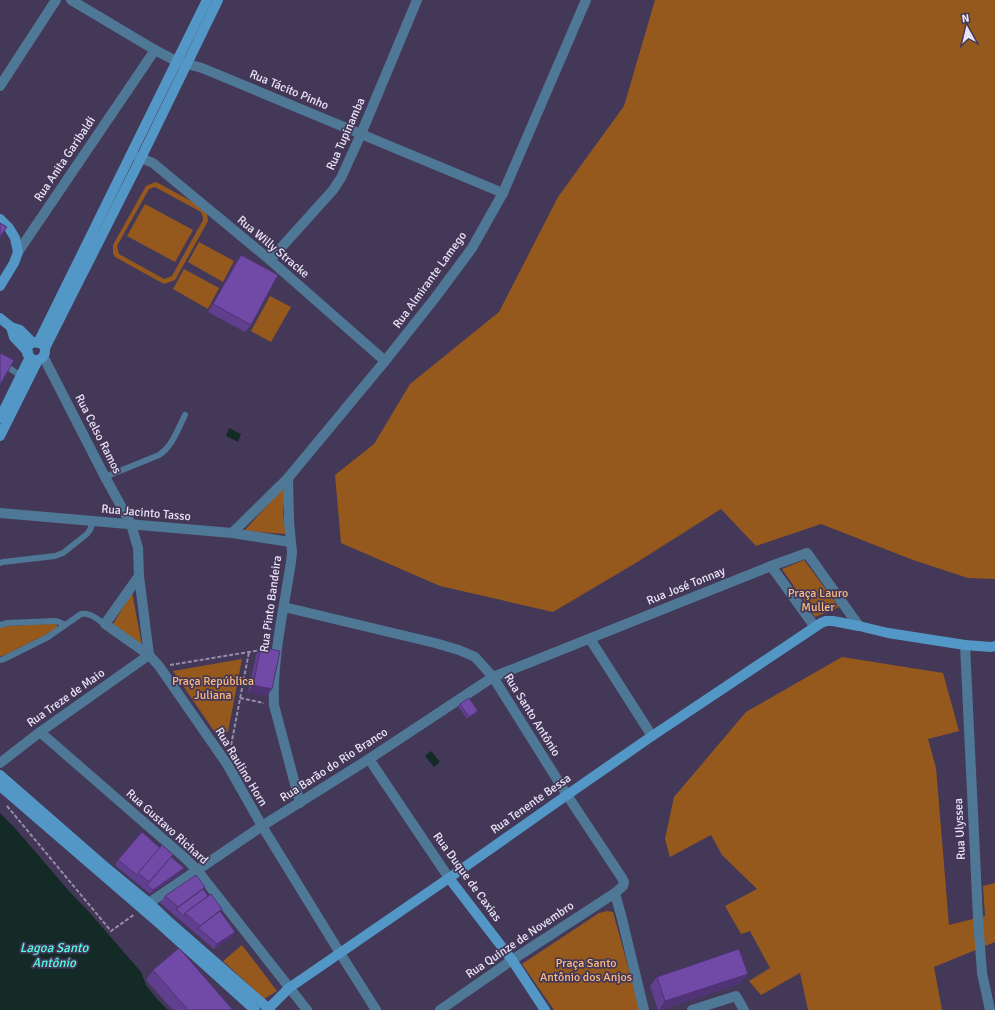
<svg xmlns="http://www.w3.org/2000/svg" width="995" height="1010" viewBox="0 0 995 1010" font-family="Signika,sans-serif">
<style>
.green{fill:#95591d;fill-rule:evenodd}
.water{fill:#142a26}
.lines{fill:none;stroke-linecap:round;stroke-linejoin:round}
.path{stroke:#968da6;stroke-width:2;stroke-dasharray:4 2;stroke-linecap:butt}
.lane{stroke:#4f7896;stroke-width:6}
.street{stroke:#4f7896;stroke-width:10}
.secondary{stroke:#5397c7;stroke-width:10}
.wall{fill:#613f8f}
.shaded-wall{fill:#4f3374}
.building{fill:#7149a6;stroke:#4f3374}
.labels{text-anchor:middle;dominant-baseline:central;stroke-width:3.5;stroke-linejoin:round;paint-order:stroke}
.street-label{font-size:12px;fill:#eae3f7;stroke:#433857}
.park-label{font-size:12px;fill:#fbb980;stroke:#433857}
.water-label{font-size:13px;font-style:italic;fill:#54fde4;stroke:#433857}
</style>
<rect width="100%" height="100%" fill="#433857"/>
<g class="green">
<path d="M655,0H995V579L968,578L913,560L821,524L756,546L721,509L639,561L553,612L440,586L341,543L335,475L374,444L410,384L499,312L558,197L624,106Z"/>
<path d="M156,182L204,208L207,213L208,221L175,280L164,284L115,257L113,253V245L146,186ZM155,187L201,212L203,218V220L172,276L164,279L119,254L117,246L149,189Z"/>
<path d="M145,204L193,230L175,262L127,236Z"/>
<path d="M199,242L234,261L223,282L188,262Z"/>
<path d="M184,269L219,288L208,309L173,289Z"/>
<path d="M270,296L291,307L271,342L251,331Z"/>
<path d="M284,487L285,490L283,514L286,534L244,531Z"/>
<path d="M804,560L839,607L815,617L782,569Z"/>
<path d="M132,592L142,645L112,626Z"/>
<path d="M46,624H55L57,625V628L47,634L3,656H0V628L7,626Z"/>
<path d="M842,657L943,673L959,731L928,739L936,768L949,925L985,916L983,886L995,883V942L934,967L942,1010H808L800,973L761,995L749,981L770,968L750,931L741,934L725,906L757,889L722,855L711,835L670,857L665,839L674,797L746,712Z"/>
<path d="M242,659L228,732L216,734L173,671Z"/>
<path d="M607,911L613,912L640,1010H554L522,964L599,913Z"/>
<path d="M242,945L277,991L264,999L223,961Z"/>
</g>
<g class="water">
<path d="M229,428L241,434L238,442L226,436Z"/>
<path d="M431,751L440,762L434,767L425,756Z"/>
<path d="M0,813L14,827L69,891L90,913L141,972L146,985L157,999L168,1010H0Z"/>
</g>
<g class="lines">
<g class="path">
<path d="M170,665L261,650"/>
<path d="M240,698L264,703"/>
<path d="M230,751L249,652"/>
<path d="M7,806L111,931L135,914"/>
</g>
<g class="lane">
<path d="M0,362L21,376"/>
<path d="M105,477L159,455C172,447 178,429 185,415"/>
<path d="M0,563L3,562L55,556L63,553L87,534L90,530L93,521"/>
<path d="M0,625L7,623L55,621L59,622L65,625"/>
<path d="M0,660L4,659L48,637L81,614C90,612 98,620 105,624"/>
</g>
<g class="street">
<path d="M71,0L155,50L176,61L202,68L503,193"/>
<path d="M0,86L56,0"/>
<path d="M134,155L153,163L270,260L385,361"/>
<path d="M18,252L155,50"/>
<path d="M270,260L333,190L341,178L361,134L417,0"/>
<path d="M43,356L105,477L131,524L138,548L139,576L149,655"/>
<path d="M288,478L289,522L292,552L291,562C284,608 272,659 274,705L300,803"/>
<path d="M0,513L232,533L290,542"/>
<path d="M232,533L288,478L385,361L435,298L472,248L503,193L586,0"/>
<path d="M771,566L815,627"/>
<path d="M139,576L105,624L149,655L159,666L227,764L262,826L340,953L376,1010"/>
<path d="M284,607L435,643L459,650L475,657L493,677L567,795L622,878L624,882L623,886L615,893L512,960L440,1010"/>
<path d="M590,639L652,736"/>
<path d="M965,645L978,918L982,973L990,1010"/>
<path d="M40,732L185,858L197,870L307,1010"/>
<path d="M369,759L449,878"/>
<path d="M0,763L40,732L149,655"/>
<path d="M615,893L622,919L644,1010"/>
<path d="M143,909L149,903L262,826L369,759L493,677L771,566L807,553L859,626"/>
<path d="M692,1010L736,996L744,1010"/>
</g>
<g class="secondary">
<path d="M0,219L9,228L15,238L18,252L14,263L0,286"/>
<path d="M0,318L11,327L20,330L33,343"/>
<path d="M11,327L14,337L28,352"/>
<circle cx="36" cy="351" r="9"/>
<path d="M38,343L207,0"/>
<path d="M45,348L141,158L218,0"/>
<path d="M0,418L30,357"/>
<path d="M0,436L38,360"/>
<path d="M0,775L103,865L149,903L167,920L270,1010"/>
<path d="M0,786L161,925L255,1010"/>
<path d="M449,878L512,960L545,1010"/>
<path d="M267,1010L289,988L340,953L449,878L567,795L652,736L821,623L826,621H833L859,626L888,633L965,645L991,647L995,646"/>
</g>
</g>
<g class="wall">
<path d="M241,255L251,325L245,332L208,312L236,262Z"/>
<path d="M261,647L267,696L248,692L256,655Z"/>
<path d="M460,704L476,714L467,719L458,706Z"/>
<path d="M171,857L184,868L181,873L150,894L115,865L118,860Z"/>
<path d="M203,889L235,932L232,937L214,949L160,903L165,896Z"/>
<path d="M153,970L233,1010H173L146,980Z"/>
<path d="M657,977L741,983L661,1010H658L650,986Z"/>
</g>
<g class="shaded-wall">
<path d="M253,685L272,689L267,696L248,692Z"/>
<path d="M478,711L476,714L467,719L469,717Z"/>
<path d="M184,868L181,873L150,894L153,890Z"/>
<path d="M205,887L200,894L176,909L178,907Z"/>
<path d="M222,909L216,916L198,928L195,933L200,926Z"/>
<path d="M235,932L232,937L214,949L217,944Z"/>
<path d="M748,974L741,983L661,1010H659L665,1001Z"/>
</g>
<g class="building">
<path d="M0,223L7,227L0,237Z"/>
<path d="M241,255L278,275L251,325L213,304Z"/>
<path d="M0,353L14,360L0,385Z"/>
<path d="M261,647L280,651L272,689L253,685Z"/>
<path d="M469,698L478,711L469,717L460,704Z"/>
<path d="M142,832L160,848L137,875L118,860Z"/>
<path d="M162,845L173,855L149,882L138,873Z"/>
<path d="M171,857L184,868L153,890L147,885Z"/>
<path d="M196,875L205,887L178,907L165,896Z"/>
<path d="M203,889L208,896L185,913L184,916L176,909Z"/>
<path d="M211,894L222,909L200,926L185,913Z"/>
<path d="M220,911L235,932L217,944L198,928Z"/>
<path d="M179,948L233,1010H188L153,970Z"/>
<path d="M739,949L748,974L665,1001L657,977Z"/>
</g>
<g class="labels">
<g class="street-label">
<text transform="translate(289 90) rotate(23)">Rua Tácito Pinho</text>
<text transform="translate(346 134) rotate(-66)">Rua Tupinamba</text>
<text transform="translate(65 159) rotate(-56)">Rua Anita Garibaldi</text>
<text transform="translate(273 247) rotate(40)">Rua Willy Stracke</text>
<text transform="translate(430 280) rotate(-54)">Rua Almirante Lamego</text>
<text transform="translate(98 434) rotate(63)">Rua Celso Ramos</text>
<text transform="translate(146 513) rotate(5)">Rua Jacinto Tasso</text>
<text transform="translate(686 586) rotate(-22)">Rua José Tonnay</text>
<text transform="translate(271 604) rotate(-82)">Rua Pinto Bandeira</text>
<text transform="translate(66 698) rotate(-35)">Rua Treze de Maio</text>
<text transform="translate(532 715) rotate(58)">Rua Santo Antônio</text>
<text transform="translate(334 765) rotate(-33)">Rua Barão do Rio Branco</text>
<text transform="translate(241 767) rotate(59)">Rua Raulino Horn</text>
<text transform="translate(531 804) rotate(-35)">Rua Tenente Bessa</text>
<text transform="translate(167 827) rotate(42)">Rua Gustavo Richard</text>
<text transform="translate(960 829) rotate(-93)">Rua Ulyssea</text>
<text transform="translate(467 877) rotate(54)">Rua Duque de Caxias</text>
<text transform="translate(520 940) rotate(-34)">Rua Quinze de Novembro</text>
</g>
<g class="park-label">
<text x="818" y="593">Praça Lauro<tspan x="818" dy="14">Muller</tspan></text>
<text x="213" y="681">Praça República<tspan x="213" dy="14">Juliana</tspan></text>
<text x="586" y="963">Praça Santo<tspan x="586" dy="14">Antônio dos Anjos</tspan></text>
</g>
<g class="water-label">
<text x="54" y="948">Lagoa Santo<tspan x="54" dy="15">Antônio</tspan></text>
</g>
</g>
<g transform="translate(967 28) rotate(352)" stroke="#433857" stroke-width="3" paint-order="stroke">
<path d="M0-3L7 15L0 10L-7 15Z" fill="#eae3f7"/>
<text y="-6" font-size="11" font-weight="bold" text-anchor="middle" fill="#eae3f7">N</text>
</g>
</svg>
